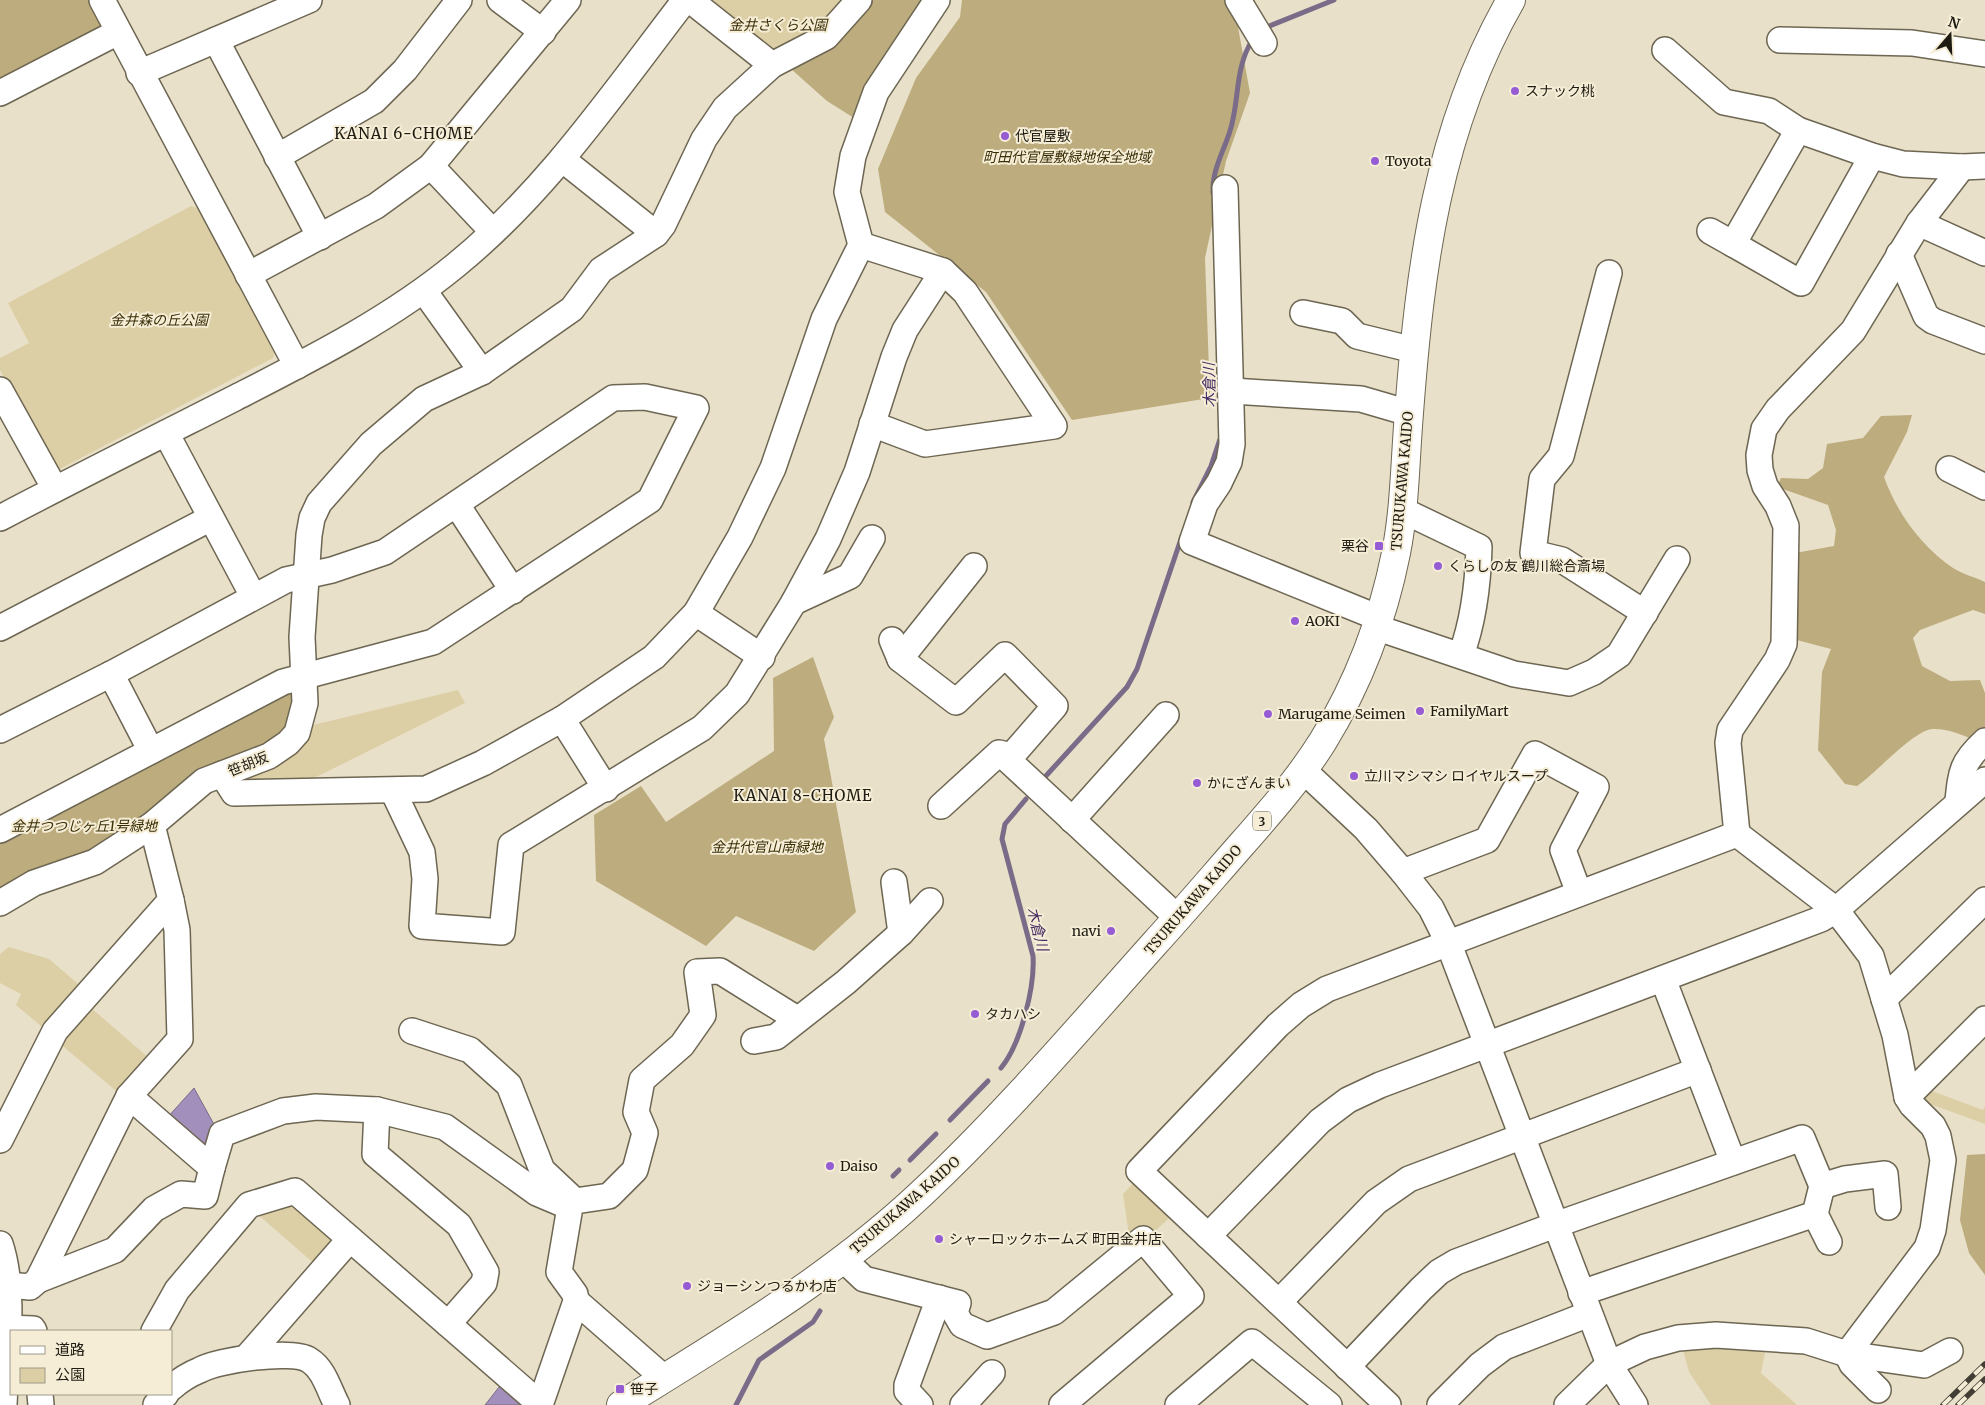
<svg xmlns="http://www.w3.org/2000/svg" width="1985" height="1405" viewBox="0 0 1985 1405" font-family="Merriweather,'Noto Sans JP',serif">
<style>
.green{fill:#ddcfa5}
.forest{fill:#bdac7d}
.water{fill:#a28fbb;stroke:#7a6c89}
.lines{fill:none;stroke-linecap:round;stroke-linejoin:round}
.stream{stroke:#7a6c89;stroke-width:5}
.minor-casing{stroke:#6d6652;stroke-width:28}
.major-casing{stroke:#6d6652;stroke-width:30}
.minor{stroke:#fff;stroke-width:25}
.major{stroke:#fff;stroke-width:28}
.rail-casing{stroke:#423e33;stroke-width:5.5}
.rail{stroke:#f5edd6;stroke-width:4;stroke-dasharray:11;stroke-linecap:butt}
.poi-dot{fill:#965cd4;stroke:#f5edd6;stroke-width:2}
.labels{text-anchor:middle;dominant-baseline:central;stroke-width:4;stroke-linejoin:round;paint-order:stroke}
.shield{fill:#f5edd6;stroke:#5e5a4e;stroke-width:1}
.shield-label{font-size:12px;font-weight:bold;fill:#1e1b13}
.park-label{font-size:14px;font-style:italic;fill:#3b2f07;stroke:#f5edd6}
.poi-label{font-size:14px;fill:#1e1b13;stroke:#f5edd6;text-anchor:start}
.street-label{font-size:14px;fill:#1e1b13;stroke:#f5edd6}
.neighbourhood-label{font-size:15px;letter-spacing:1px;fill:#1e1b13;stroke:#f5edd6}
.water-label{font-size:15px;font-style:italic;fill:#472d64;stroke:#f5edd6}
</style>
<rect width="100%" height="100%" fill="#e8e0c9"/>
<g class="green">
<path d="M708,0H848L817,33L780,52L767,49Z"/>
<path d="M191,206L201,209L275,351L273,358L58,470L51,466L0,370V358L29,343L8,303Z"/>
<path d="M458,690L465,703L296,787L243,788L241,775L309,726Z"/>
<path d="M9,947L49,959L84,989L47,1031L16,1005L21,994L0,983V954Z"/>
<path d="M90,1007L150,1059L121,1095L58,1042Z"/>
<path d="M1924,1088L1983,1110L1985,1106V1124L1919,1100Z"/>
<path d="M1136,1180L1173,1215L1148,1237L1130,1243L1123,1194Z"/>
<path d="M285,1203L298,1205L341,1241L317,1266L255,1212Z"/>
<path d="M1682,1346L1766,1348L1761,1373L1797,1405H1711L1689,1372Z"/>
</g>
<g class="forest">
<path d="M0,0H93L104,20L100,32L0,84Z"/>
<path d="M872,0H924L854,118L827,101L791,69L835,45Z"/>
<path d="M962,0H1224L1236,16L1250,93L1226,161L1205,258L1210,398L1072,420L986,292L885,212L878,169L916,78L960,17Z"/>
<path d="M1912,415L1907,432L1884,477C1897,513 1921,546 1953,568C1962,574 1975,577 1985,582V614L1973,610L1920,630L1913,638L1922,666L1950,681L1980,680L1985,693V731L1974,740C1961,734 1946,728 1932,729C1913,731 1875,774 1857,786L1845,784L1818,750L1822,672L1831,649L1793,639L1795,553L1834,546L1836,530L1828,505L1777,487L1781,478L1808,479L1823,468L1827,444L1863,438L1881,416Z"/>
<path d="M813,657L834,717L824,739L856,912L814,951L736,916L706,946L596,881L594,815L641,786L666,822L774,751L773,678Z"/>
<path d="M287,688L293,692L295,701L288,731L92,852L0,895V839Z"/>
<path d="M1985,1154V1275L1969,1253L1960,1220L1967,1155Z"/>
</g>
<g class="water">
<path d="M194,1088L216,1128L209,1149L167,1118Z"/>
<path d="M503,1382L528,1405H485Z"/>
</g>
<g class="lines">
<g class="stream">
<path d="M1262,29L1334,0"/>
<path d="M1213,193C1212,170 1223,153 1230,131C1240,100 1234,68 1253,39"/>
<path d="M1193,502L1211,466L1220,439"/>
<path d="M1044,778L1127,687L1137,669L1182,536"/>
<path d="M1001,1068C1021,1044 1035,986 1033,956L1002,839L1005,824L1026,799"/>
<path d="M950,1120L988,1081"/>
<path d="M910,1160L936,1134"/>
<path d="M893,1176L899,1170"/>
<path d="M736,1405L759,1360L813,1322L820,1311"/>
</g>
<g class="minor-casing">
<g id="minor">
<path d="M102,0L297,366"/>
<path d="M500,0L543,32"/>
<path d="M690,0L772,65"/>
<path d="M1238,0L1264,43"/>
<path d="M216,40L320,237"/>
<path d="M1780,40L1912,43L1985,54"/>
<path d="M1665,50L1724,102L1769,111L1798,130L1872,156L1903,164L1962,167L1985,166"/>
<path d="M139,73L309,0"/>
<path d="M0,93L118,32"/>
<path d="M1798,130L1733,244L1801,283L1872,156"/>
<path d="M277,157L374,101L405,70L459,0"/>
<path d="M562,159L656,234"/>
<path d="M431,166L493,232"/>
<path d="M1225,188L1232,444L1229,462L1219,483L1205,504L1192,542L1379,618"/>
<path d="M1919,223L1985,253"/>
<path d="M1710,231L1733,244"/>
<path d="M861,245L943,271L965,292L1054,426L925,444L872,424"/>
<path d="M1899,254L1926,316L1933,321L1985,341"/>
<path d="M1609,273L1561,456L1542,479L1533,553L1562,560L1645,613"/>
<path d="M248,275L376,206L431,166L568,0"/>
<path d="M424,291L482,372"/>
<path d="M1303,313L1342,321L1357,336L1414,350"/>
<path d="M0,390L55,489"/>
<path d="M1232,391L1361,399L1409,413"/>
<path d="M166,433L253,596"/>
<path d="M1949,469L1985,487"/>
<path d="M457,505L513,591"/>
<path d="M1402,510L1479,547C1478,585 1474,620 1461,655"/>
<path d="M0,518C78,477 156,438 235,398C311,359 389,320 456,265C547,191 614,92 685,0"/>
<path d="M794,602L850,576L872,538"/>
<path d="M696,613L762,657"/>
<path d="M1375,627L1514,674L1569,683L1594,672L1619,655L1677,559"/>
<path d="M0,628L211,518"/>
<path d="M892,640L900,659L956,702L1005,655L1055,706L1008,760L1178,918"/>
<path d="M900,659L974,566"/>
<path d="M111,674L151,751"/>
<path d="M562,719L606,789"/>
<path d="M0,730L111,674L286,580L332,570L385,552L613,398L645,397L696,408L650,500L433,642L283,682L0,830"/>
<path d="M1303,770L1366,829L1403,872L1431,908L1448,942L1609,1364L1635,1405"/>
<path d="M222,774L234,793L426,789L483,763L562,719L654,657L696,613L740,537L773,468L824,319L861,245L847,192L853,156L876,92L937,0"/>
<path d="M393,791L422,852L425,879L422,926L502,932L511,845L702,728L737,694L794,602L828,539L857,472L894,357L905,330L943,271"/>
<path d="M1958,801C1961,771 1962,762 1985,741"/>
<path d="M941,806L999,753L1011,756"/>
<path d="M1072,820L1166,715"/>
<path d="M1737,834L1728,743L1730,730L1777,660L1784,644L1786,526L1778,506L1765,486L1760,470L1759,455L1764,429L1778,409L1853,331L1919,223L1962,167"/>
<path d="M1403,872L1487,840L1535,754L1596,787L1563,850L1579,893"/>
<path d="M894,882L901,933"/>
<path d="M0,903L34,883L95,862L152,825L204,781L269,756L288,743L297,733L305,703L302,637L309,535L312,518L319,503L371,444L424,399L482,372L572,309L601,270L656,234L663,225L704,139L725,108L772,65L826,37L859,0"/>
<path d="M1663,979L1733,1162"/>
<path d="M1884,999L1985,900"/>
<path d="M412,1031L470,1050L509,1085L542,1170L575,1201"/>
<path d="M754,1041L776,1037L846,982L901,933L930,901"/>
<path d="M129,1096L212,1168L222,1134L283,1111L316,1107L377,1110L445,1127L537,1193L570,1207"/>
<path d="M1907,1097L1985,1019"/>
<path d="M377,1110L375,1154L459,1225L486,1272L484,1283L448,1324"/>
<path d="M0,1140L55,1031L171,900L152,825"/>
<path d="M1815,1214L1829,1242"/>
<path d="M1208,1236L1320,1121L1348,1100L1380,1085L1821,919L1836,910L1985,780"/>
<path d="M0,1244C16,1292 6,1354 4,1405"/>
<path d="M843,1259L864,1279L958,1303L955,1313L962,1325L987,1336L1054,1312L1143,1239L1191,1296L1062,1405"/>
<path d="M38,1280L115,1250L154,1209L181,1194L205,1196L212,1168"/>
<path d="M8,1285L30,1287L38,1280L129,1096L180,1039L177,930L171,900"/>
<path d="M1581,1293L1815,1214L1822,1186L1845,1179L1885,1174L1888,1207"/>
<path d="M576,1301L664,1378"/>
<path d="M1279,1302L1376,1202L1409,1179L1698,1070"/>
<path d="M7,1328L33,1329L34,1331"/>
<path d="M154,1331L177,1290L249,1205L295,1191L540,1404"/>
<path d="M247,1357L350,1239"/>
<path d="M1347,1367L1421,1289L1439,1272L1456,1262L1555,1225L1802,1138L1822,1186"/>
<path d="M171,1388C179,1381 190,1374 200,1370C218,1360 292,1349 309,1360C324,1369 329,1390 337,1405"/>
<path d="M40,1394L41,1405"/>
<path d="M156,1405L166,1394"/>
<path d="M540,1405L576,1301L575,1294L559,1272L570,1207L575,1201L609,1196L635,1170L645,1133L636,1112L642,1080L682,1045L703,1015L697,972L720,971L797,1019"/>
<path d="M920,1405L907,1391V1385L939,1298"/>
<path d="M963,1405L992,1373"/>
<path d="M1178,1405L1252,1342L1329,1405"/>
<path d="M1388,1405L1139,1171L1278,1025L1301,1005L1327,989L1737,834L1836,910L1871,956L1895,1035L1907,1097L1912,1105L1933,1126L1938,1136L1943,1160L1933,1230L1927,1248L1847,1354L1852,1364L1878,1390"/>
<path d="M1440,1405L1480,1365L1504,1347L1589,1314"/>
<path d="M1567,1405L1609,1364L1645,1347L1678,1338L1716,1335L1806,1341L1847,1354L1924,1365L1950,1351"/>
</g>
</g>
<g class="major-casing">
<path id="major" d="M621,1405C724,1341 833,1277 922,1193C1005,1115 1079,1028 1155,943C1185,910 1213,877 1242,844C1271,811 1300,778 1323,741C1358,684 1383,618 1396,553C1405,508 1405,460 1409,413C1420,268 1437,129 1511,0"/>
</g>
<use href="#minor" class="minor"/>
<use href="#major" class="major"/>
<g class="rail-casing">
<g id="rail">
<path d="M1943,1405L1985,1364"/>
<path d="M1958,1405L1985,1379"/>
</g>
</g>
<use href="#rail" class="rail"/>
</g>
<g class="poi-dot">
<circle cx="1515" cy="91" r="5"/>
<circle cx="1005" cy="136" r="5"/>
<circle cx="1375" cy="161" r="5"/>
<rect x="1374" y="541" width="10" height="10" rx="2.5"/>
<circle cx="1438" cy="566" r="5"/>
<circle cx="1295" cy="621" r="5"/>
<circle cx="1420" cy="711" r="5"/>
<circle cx="1268" cy="714" r="5"/>
<circle cx="1354" cy="776" r="5"/>
<circle cx="1197" cy="783" r="5"/>
<circle cx="1111" cy="931" r="5"/>
<circle cx="975" cy="1014" r="5"/>
<circle cx="830" cy="1166" r="5"/>
<circle cx="939" cy="1239" r="5"/>
<circle cx="687" cy="1286" r="5"/>
<rect x="615" y="1384" width="10" height="10" rx="2.5"/>
</g>
<g class="labels">
<rect class="shield" x="1253" y="811.5" width="18" height="19" rx="4"/>
<g class="shield-label">
<text x="1262" y="821">3</text>
</g>
<g class="park-label">
<text x="778" y="25">金井さくら公園</text>
<text x="1067" y="157">町田代官屋敷緑地保全地域</text>
<text x="159" y="320">金井森の丘公園</text>
<text x="84" y="826">金井つつじヶ丘1号緑地</text>
<text x="767" y="847">金井代官山南緑地</text>
</g>
<g class="poi-label">
<text x="1525" y="91">スナック桃</text>
<text x="1015" y="136">代官屋敷</text>
<text x="1385" y="161">Toyota</text>
<text x="1369" y="546" text-anchor="end">栗谷</text>
<text x="1448" y="566">くらしの友 鶴川総合斎場</text>
<text x="1305" y="621">AOKI</text>
<text x="1430" y="711">FamilyMart</text>
<text x="1278" y="714">Marugame Seimen</text>
<text x="1364" y="776">立川マシマシ ロイヤルスープ</text>
<text x="1207" y="783">かにざんまい</text>
<text x="1101" y="931" text-anchor="end">navi</text>
<text x="985" y="1014">タカハシ</text>
<text x="840" y="1166">Daiso</text>
<text x="949" y="1239">シャーロックホームズ 町田金井店</text>
<text x="697" y="1286">ジョーシンつるかわ店</text>
<text x="630" y="1389">笹子</text>
</g>
<g class="street-label">
<text transform="translate(1402 481) rotate(-85)">TSURUKAWA KAIDO</text>
<text transform="translate(248 764) rotate(-22)">笹胡坂</text>
<text transform="translate(1193 900) rotate(-49)">TSURUKAWA KAIDO</text>
<text transform="translate(905 1205) rotate(-41)">TSURUKAWA KAIDO</text>
</g>
<g class="neighbourhood-label">
<text x="404" y="133">KANAI 6-CHOME</text>
<text x="803" y="795">KANAI 8-CHOME</text>
</g>
<g class="water-label">
<text transform="translate(1209 385) rotate(-91)">木倉川</text>
<text transform="translate(1038 929) rotate(76)">木倉川</text>
</g>
</g>
<rect x="10" y="1330" width="162" height="65" fill="#f5edd6" stroke="#9f9988"/>
<rect x="20" y="1346" width="25" height="8" fill="#ffffff" stroke="#9f9988"/>
<text x="55" y="1355" font-size="15" fill="#1e1b13">道路</text>
<rect x="20" y="1368" width="25" height="15" fill="#ddcfa5" stroke="#9f9988"/>
<text x="55" y="1380" font-size="15" fill="#1e1b13">公園</text>
<g transform="translate(1950 35) rotate(19)" stroke="#f5edd6" stroke-width="4" paint-order="stroke">
<path d="M0-4L9 19L0 12L-9 19Z" fill="#1e1b13"/>
<text y="-8" font-size="14" font-weight="bold" text-anchor="middle" fill="#1e1b13">N</text>
</g>
</svg>
